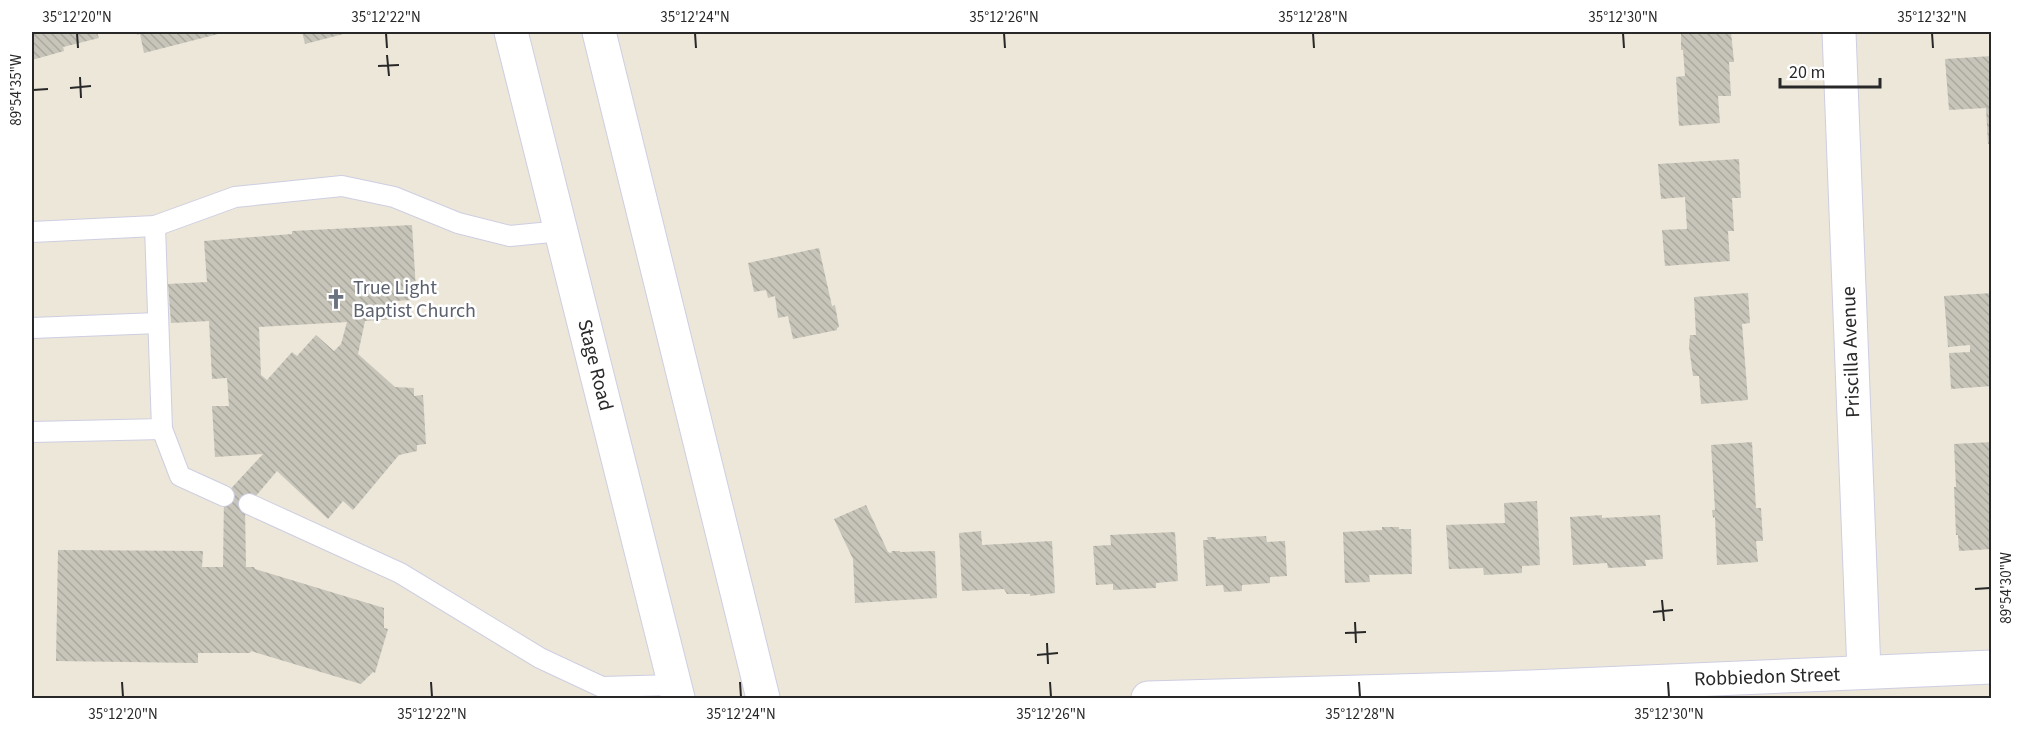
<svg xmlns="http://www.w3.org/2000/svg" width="2023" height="730" viewBox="0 0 2023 730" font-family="'Source Sans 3',sans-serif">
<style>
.building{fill:url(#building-back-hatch);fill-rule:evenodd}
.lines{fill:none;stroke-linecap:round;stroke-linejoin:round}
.service-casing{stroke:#cecee2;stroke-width:22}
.minor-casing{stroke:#cecee2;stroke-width:35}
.secondary-casing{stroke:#cecee2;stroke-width:35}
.service{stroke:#fff;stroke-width:20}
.minor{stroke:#fff;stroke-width:33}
.secondary{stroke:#fff;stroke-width:33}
.ticks{fill:none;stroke:#282828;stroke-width:2}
.labels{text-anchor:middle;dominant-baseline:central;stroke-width:5;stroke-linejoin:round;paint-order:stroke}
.worship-label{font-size:20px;fill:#5b616d;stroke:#fff;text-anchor:start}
.street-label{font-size:20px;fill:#282828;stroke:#fff}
.neatline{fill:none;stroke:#282828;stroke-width:2}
.ticks-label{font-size:15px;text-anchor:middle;fill:#282828}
</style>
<defs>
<pattern id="building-back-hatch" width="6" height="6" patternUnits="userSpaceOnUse" patternTransform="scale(1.5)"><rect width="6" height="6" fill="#c7c4b9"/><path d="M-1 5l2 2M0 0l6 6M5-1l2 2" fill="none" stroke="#aba89f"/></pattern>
</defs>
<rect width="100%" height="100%" fill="#ece7d9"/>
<g class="building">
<path d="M32,32H97L99,38L63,47L64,51L32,60Z"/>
<path d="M136,32H226L144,53L140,34L137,35Z"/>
<path d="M302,32H351L305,44Z"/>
<path d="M1681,32H1731L1734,62H1729L1731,96H1718L1720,123L1679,126L1676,77L1685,76L1683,50H1681Z"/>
<path d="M1992,56V144H1988L1986,108L1949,110L1945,59Z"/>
<path d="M1739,159L1741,198H1732L1734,231H1728L1730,261L1665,266L1662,230L1687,229L1685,197L1661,199L1658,164Z"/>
<path d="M412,225L416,290H410L411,300L395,301L396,319L365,321L358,354L395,387L414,388V396L423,395L426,444L417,445V451L399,455L353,510L343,501L328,519L277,471L245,509L246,567H254L255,569L384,608V628L388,629L375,673L373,672L361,684L251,651L250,653H198V663L56,661L58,550L203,551L202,567H223L224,496L263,454L215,457L212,406H229L227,378L212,379L209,321L171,323L168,284L207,282L204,241L292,234V231ZM347,322L341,344L334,351L316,335L297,356L292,352L267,380L261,375L259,327Z"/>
<path d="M819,248L832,306L835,305L839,327L837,328V330L793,339L788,316L778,318L775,296L768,298L766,290L754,292L748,263Z"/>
<path d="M1748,293L1750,323L1742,324L1748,400L1701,404L1699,376H1693L1689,347L1690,335H1696L1694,297Z"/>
<path d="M1992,293V344H1989L1992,386L1951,389L1949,353L1970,352V345L1948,347L1944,296Z"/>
<path d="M1752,442L1756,508H1761L1763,541H1756L1758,562L1717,565L1715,517L1713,518L1712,510H1715L1711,445Z"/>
<path d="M1992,442V549L1959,551L1958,535H1956L1954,487H1956L1954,444Z"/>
<path d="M1537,501L1540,565L1522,566V573L1484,575L1483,568L1449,569L1446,525L1505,523L1504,503Z"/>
<path d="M866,505L888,552L891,553L892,551H900V552L935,551L937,598L855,603L853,559L834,519Z"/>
<path d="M1602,515V518L1660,515L1663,559L1645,560L1646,566L1608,568L1607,563L1573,565L1570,517Z"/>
<path d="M1382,527H1399V529H1411L1412,574L1369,575L1370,582L1345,583L1343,532L1382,530Z"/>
<path d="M981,531L982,545L1052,541L1055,593L1030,596V594H1007L1004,589L962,591L959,533Z"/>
<path d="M1175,532L1178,581L1156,583V588L1113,590V584L1096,585L1093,546L1111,545L1110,535Z"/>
<path d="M1266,536L1267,542L1285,541L1287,576L1270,577V583L1242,585V591L1224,592L1223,585L1206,586L1203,540H1208L1207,537H1216V539Z"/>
</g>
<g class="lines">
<g class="service-casing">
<g id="service">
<path d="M32,232L155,226L235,197L342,186L394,197L458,223L510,236L561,231"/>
<path d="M32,328L158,323"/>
<path d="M162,429L180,476L224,496"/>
<path d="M32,432L162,429L155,226"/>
<path d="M249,504L400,573L540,658L602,687L675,685"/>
</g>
</g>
<g class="minor-casing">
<g id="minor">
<path d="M1839,32L1864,672"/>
<path d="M1148,698L1505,688L1992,667"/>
</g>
</g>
<g class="secondary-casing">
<g id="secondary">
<path d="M511,32L678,698"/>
<path d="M599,32L763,698"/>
</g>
</g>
<use href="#service" class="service"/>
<use href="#minor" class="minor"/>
<use href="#secondary" class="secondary"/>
</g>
<path class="ticks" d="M77,33L78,48M386,33L387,48M695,33L696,48M1004,33L1005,48M1313,33L1314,48M1623,33L1624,48M1932,33L1933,48M387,55L389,76M378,66L399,65M80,77L81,98M70,88L91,86M33,90L48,89M1975,589L1990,588M1662,600L1664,621M1653,612L1673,610M1355,622L1356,643M1345,633L1366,632M1047,643L1048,664M1037,655L1058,653M122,682L123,697M431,682L432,697M740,682L741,697M1050,682L1051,697M1359,682L1360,697M1668,682L1669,697"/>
<defs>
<g id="church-bare" transform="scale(1.62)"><path d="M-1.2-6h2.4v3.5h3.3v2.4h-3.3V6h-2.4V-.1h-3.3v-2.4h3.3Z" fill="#6b7280" stroke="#fff" stroke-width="2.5" paint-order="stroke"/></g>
</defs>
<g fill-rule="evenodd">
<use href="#church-bare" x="336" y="299"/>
</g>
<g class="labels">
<g class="worship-label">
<text x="353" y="288">True Light<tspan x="353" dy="23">Baptist Church</tspan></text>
</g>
<g class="street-label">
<text transform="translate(1851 352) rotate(-92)">Priscilla Avenue</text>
<text transform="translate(595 365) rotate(76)">Stage Road</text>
<text transform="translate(1767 677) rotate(-2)">Robbiedon Street</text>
</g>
</g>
<rect width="2023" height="730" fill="none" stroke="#ffffff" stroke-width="66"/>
<path d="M1780 78v9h100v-9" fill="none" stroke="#282828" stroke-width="3"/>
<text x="1789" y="78" font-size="18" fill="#282828" stroke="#ffffff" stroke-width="4.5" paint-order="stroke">20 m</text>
<rect x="33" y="33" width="1957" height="664" class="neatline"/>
<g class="ticks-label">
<text x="77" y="22">35°12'20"N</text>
<text x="386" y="22">35°12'22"N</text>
<text x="695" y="22">35°12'24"N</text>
<text x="1004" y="22">35°12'26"N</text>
<text x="1313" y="22">35°12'28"N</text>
<text x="1623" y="22">35°12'30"N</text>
<text x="1932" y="22">35°12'32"N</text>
<text transform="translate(16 90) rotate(-90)" y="5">89°54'35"W</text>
<text transform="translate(2006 588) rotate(-90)" y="5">89°54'30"W</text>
<text x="123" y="719">35°12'20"N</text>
<text x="432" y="719">35°12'22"N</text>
<text x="741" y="719">35°12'24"N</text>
<text x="1051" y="719">35°12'26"N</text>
<text x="1360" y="719">35°12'28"N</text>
<text x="1669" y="719">35°12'30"N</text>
</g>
</svg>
